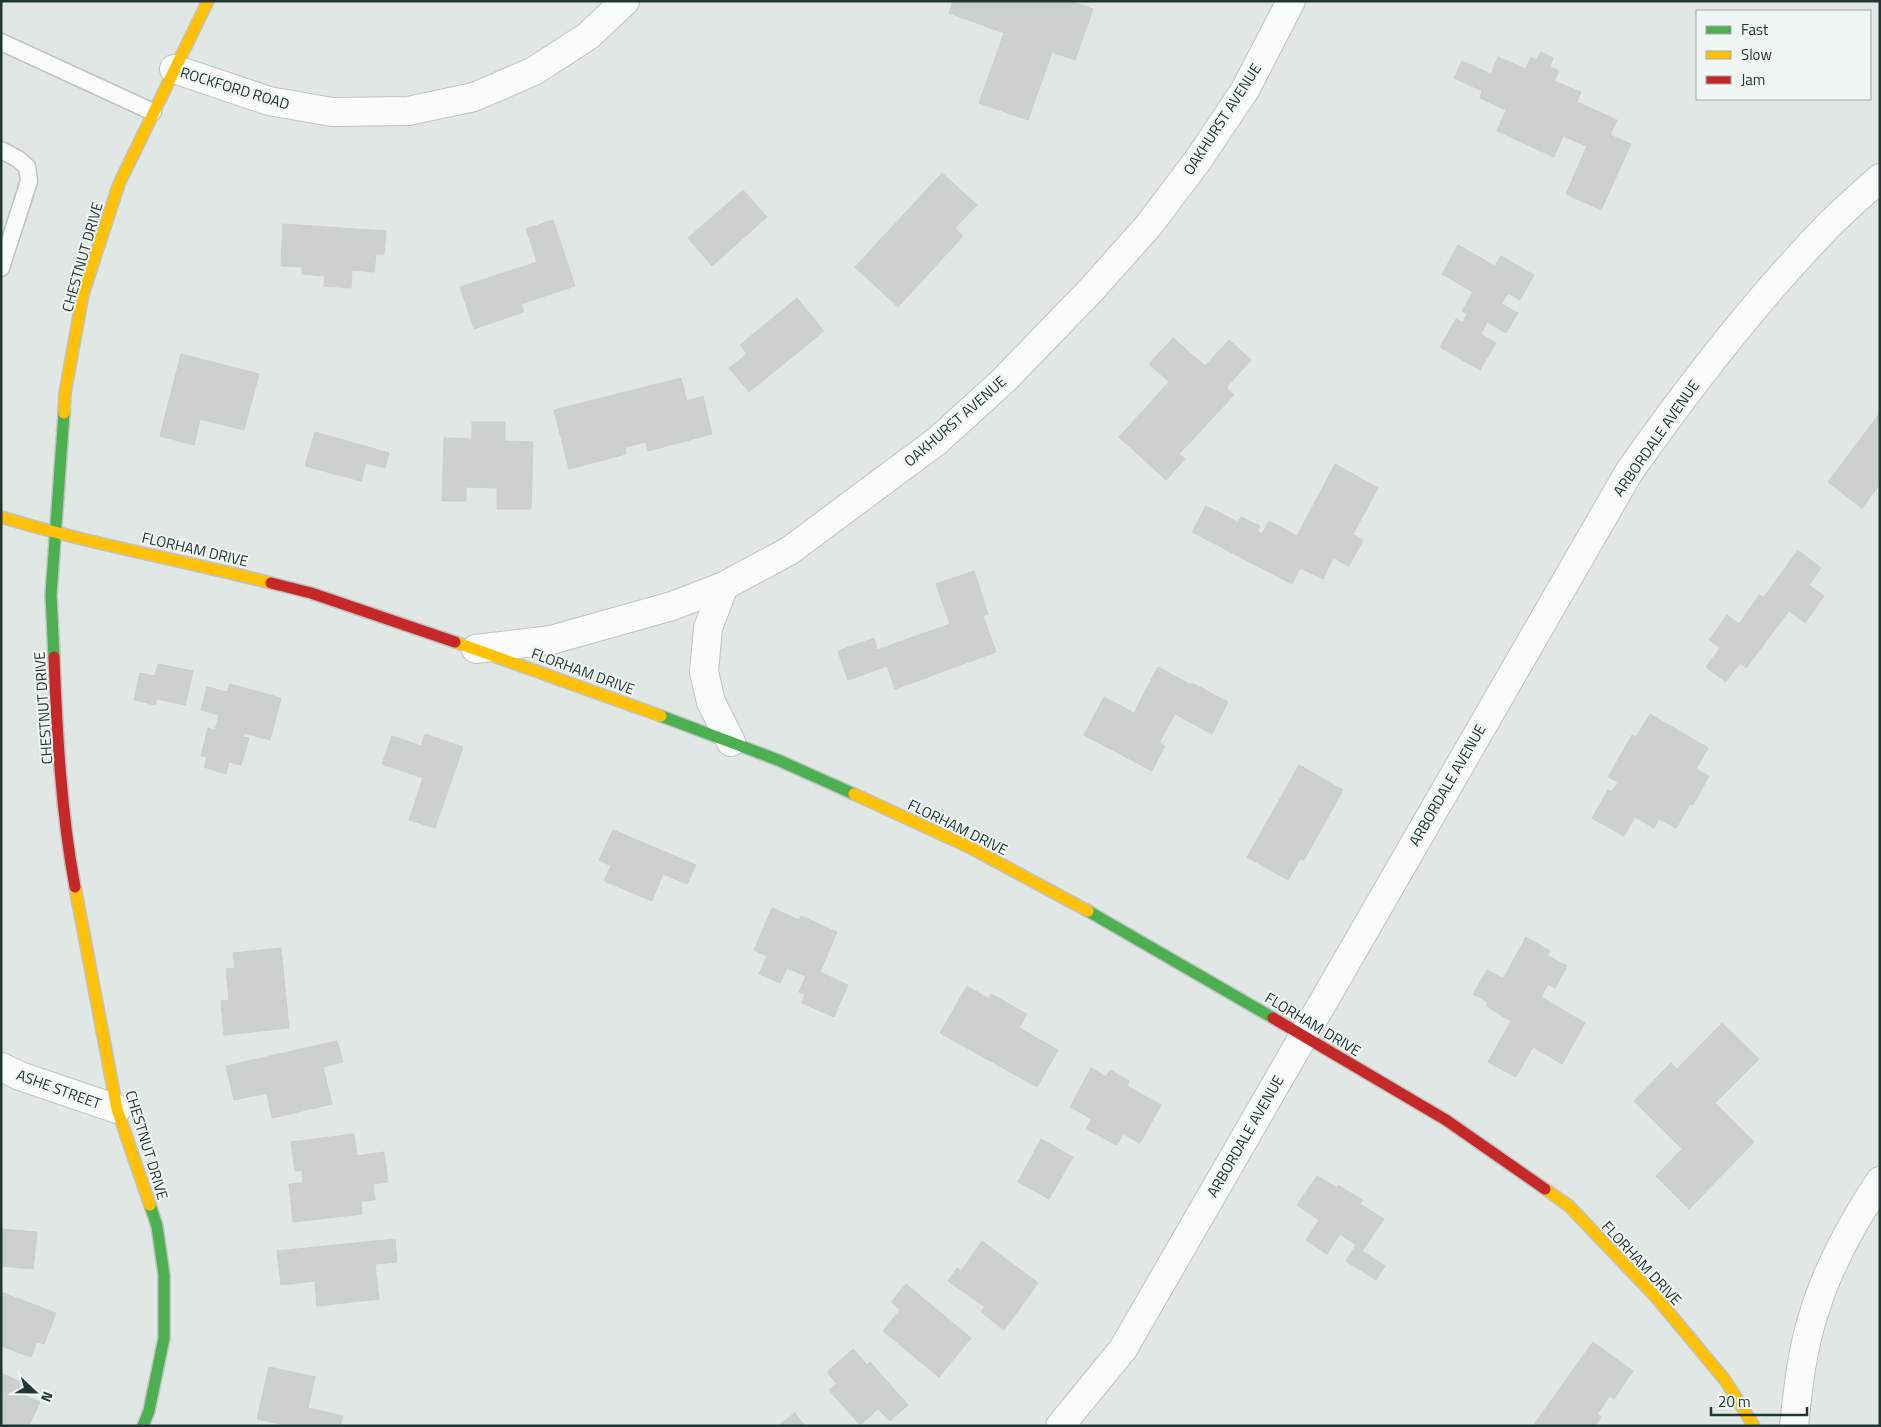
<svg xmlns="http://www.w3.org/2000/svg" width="1881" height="1427" viewBox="0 0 1881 1427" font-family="'Titillium Web',sans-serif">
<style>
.building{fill:#ccd0cf;stroke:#cacfce}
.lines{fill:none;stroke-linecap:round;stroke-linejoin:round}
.lane-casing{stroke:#bec4c2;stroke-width:19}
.street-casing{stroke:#bec4c2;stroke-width:30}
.fast-casing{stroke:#bec4c2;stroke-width:14}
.slow-casing{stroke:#bec4c2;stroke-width:14}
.jam-casing{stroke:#bec4c2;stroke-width:14}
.lane{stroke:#fafbfb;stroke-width:16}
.street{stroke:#fafbfb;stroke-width:28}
.fast{stroke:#4caf50;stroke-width:11}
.slow{stroke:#ffc107;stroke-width:11}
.jam{stroke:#c62828;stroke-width:11}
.labels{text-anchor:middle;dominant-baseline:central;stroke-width:4;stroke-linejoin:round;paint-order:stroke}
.street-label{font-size:15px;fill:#223734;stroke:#eff6f3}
</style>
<rect width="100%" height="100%" fill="#e1e7e5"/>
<g class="building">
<path d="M953,1H1070L1093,9L1075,60L1052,52L1028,120L979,103L1004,33L949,13Z"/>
<path d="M1541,52L1553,58L1550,67L1559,71L1554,81L1581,92L1577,102L1617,120L1610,135L1631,144L1601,210L1566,194L1587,146L1563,136L1554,157L1497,131L1506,110L1480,98L1482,91L1454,78L1462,61L1491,74L1498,57L1526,69L1531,57L1537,60Z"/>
<path d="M942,173L977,205L955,228L963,236L898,307L855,267Z"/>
<path d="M743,190L767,217L712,266L688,238Z"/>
<path d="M553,220L575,286L521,304L524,312L474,329L460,287L537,262L526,229Z"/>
<path d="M283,224L386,231L384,254H376L374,272L352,270L351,288L324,286L325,276L302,274V267L281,266Z"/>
<path d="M1458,245L1495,266L1501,256L1534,275L1520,300L1508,293L1501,304L1518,313L1506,333L1487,322L1481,334L1496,343L1480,370L1440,347L1456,319L1463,323L1467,314L1462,311L1473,292L1442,274Z"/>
<path d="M797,298L824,331L749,392L729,368L747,354L740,345Z"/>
<path d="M1173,338L1205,366L1229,340L1251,360L1226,388L1234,395L1179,454L1185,459L1166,480L1119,437L1169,382L1149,364Z"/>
<path d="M181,354L259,374L244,430L200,419L194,445L160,436Z"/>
<path d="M681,378L687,401L703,396L712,434L648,451L646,442L625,447L626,454L569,469L554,410Z"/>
<path d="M1880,413V484L1862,508L1828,482Z"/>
<path d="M472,422H505V441L533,442L531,509H497V488L466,487V501H442L444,438L472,439Z"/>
<path d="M315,432L389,453L385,468L366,463L361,481L305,466Z"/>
<path d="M1335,464L1378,488L1353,534L1363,540L1349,566L1333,558L1323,579L1300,568L1292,584L1192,532L1206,506L1238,522L1241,517L1260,526L1257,531L1262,534L1269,521L1297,536Z"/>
<path d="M1798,550L1821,568L1809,585L1824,596L1805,623L1789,611L1746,668L1740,663L1726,682L1706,667L1720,648L1709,640L1727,615L1739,624L1759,595L1764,597Z"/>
<path d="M974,571L988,614L983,616L996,652L895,689L887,666L848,680L838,651L874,638L877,650L950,624L936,584Z"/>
<path d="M158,664L193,671L185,705L157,699L155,705L134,700L140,673L155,676Z"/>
<path d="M1158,667L1191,685L1192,683L1228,702L1212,734L1175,714L1159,743L1165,746L1152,771L1084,735L1104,697L1134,713Z"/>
<path d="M230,684L281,698L270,740L245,733L243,737L249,738L241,765L229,762L226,774L204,767L207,757L201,756L208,728L215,730L219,715L201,710L207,687L227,692Z"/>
<path d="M1650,714L1708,748L1696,769L1709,776L1693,805L1690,804L1676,828L1659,819L1654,828L1635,817L1624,836L1592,818L1608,790L1612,792L1618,782L1608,777L1632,735L1636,737Z"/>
<path d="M425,734L463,747L435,828L409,820L423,778L382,764L392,736L421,746Z"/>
<path d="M1299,765L1343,790L1304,860L1300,859L1288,880L1247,857Z"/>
<path d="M613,830L696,865L687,884L663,874L652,901L604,881L611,866L599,860Z"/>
<path d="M772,908L799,920L801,916L837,932L820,972L848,985L834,1017L802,1003L805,995L799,992L806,976L787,968L780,983L759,974L767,956L754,950Z"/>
<path d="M1526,937L1550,951L1547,955L1567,966L1555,988L1548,984L1541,997L1585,1023L1562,1064L1533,1047L1516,1077L1488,1062L1511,1021L1486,1006L1488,1002L1473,994L1487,970L1503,979Z"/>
<path d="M281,948L289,1028L224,1035L221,1001L229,1000L226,969L235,968L233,953Z"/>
<path d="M967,986L989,999L991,994L1027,1014L1019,1028L1058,1050L1037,1087L940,1033Z"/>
<path d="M1722,1023L1759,1059L1715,1103L1754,1142L1689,1209L1656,1176L1682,1149L1634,1101L1671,1063L1677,1069Z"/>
<path d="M337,1041L343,1062L323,1067L332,1104L272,1118L267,1093L234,1100L226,1066Z"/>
<path d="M1091,1068L1106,1077L1110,1070L1129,1081L1127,1086L1161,1105L1140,1143L1123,1134L1117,1145L1086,1129L1092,1119L1070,1107Z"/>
<path d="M354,1134L357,1156L384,1152L388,1182L373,1184L375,1200L361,1201L362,1214L293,1222L289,1184L303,1183L302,1170L295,1171L291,1142Z"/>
<path d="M1041,1139L1073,1157L1049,1199L1018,1182Z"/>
<path d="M1317,1176L1337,1188L1338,1185L1362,1200L1360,1204L1384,1219L1362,1251L1385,1266L1376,1280L1346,1261L1356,1245L1340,1234L1327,1254L1306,1240L1319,1220L1297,1205Z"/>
<path d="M1,1229L37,1232L33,1269L1,1266Z"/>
<path d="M395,1239L397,1262L375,1264L379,1299L317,1306L315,1281L281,1285L277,1251Z"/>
<path d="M982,1241L1038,1283L1004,1330L981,1312L985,1307L948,1281L957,1268L961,1271Z"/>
<path d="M906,1284L971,1338L939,1377L883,1331L900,1310L891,1302Z"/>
<path d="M1,1292L56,1313L44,1344L37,1342L31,1357L1,1346Z"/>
<path d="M1593,1342L1633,1371L1614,1399L1610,1396L1597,1414L1601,1417L1595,1426H1533Z"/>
<path d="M853,1349L867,1365L870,1362L908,1405L890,1421L878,1409L860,1425L829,1390L837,1384L827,1372Z"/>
<path d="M269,1367L315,1377L308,1408L343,1416L340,1426H290L257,1419Z"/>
<path d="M1,1373L23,1383L19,1393L40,1402L29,1426H1Z"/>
<path d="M795,1413L805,1426H778Z"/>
</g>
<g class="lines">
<g class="lane-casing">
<g id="lane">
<path d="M1,42L153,112"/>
<path d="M1,150L18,159L27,167L29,181L1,268"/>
</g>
</g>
<g class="street-casing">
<g id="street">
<path d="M174,69L269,101L332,112L408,111L474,97L534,71L588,36L625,1"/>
<path d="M724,586L708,628L704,672L711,702L731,742"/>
<path d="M476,649L551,640L672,606L724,586L789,551L937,441L1003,381L1092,289L1149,225L1198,160L1245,90L1291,1"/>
<path d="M1,1067L20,1076L117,1109"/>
<path d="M1060,1426L1123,1349L1629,472C1689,387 1754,302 1827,227C1844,210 1862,194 1880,178"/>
<path d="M1794,1426C1798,1388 1802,1350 1814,1313C1828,1266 1853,1222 1880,1181"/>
</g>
</g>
<g class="fast-casing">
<g id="fast">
<path d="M54,657L51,595L64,413"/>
<path d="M661,716L778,760L854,794"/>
<path d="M1088,911L1273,1018"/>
<path d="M143,1426L149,1411L164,1338V1275L157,1226L150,1205"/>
</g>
</g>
<g class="slow-casing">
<g id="slow">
<path d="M64,413L65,393L83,294L119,184L208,1"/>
<path d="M1,517C90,544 181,560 271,583"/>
<path d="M455,642L661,716"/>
<path d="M854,794L971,848L1088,911"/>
<path d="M75,887L117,1109L150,1205"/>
<path d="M1545,1189L1569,1206L1655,1296L1725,1380L1754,1426"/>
</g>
</g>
<g class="jam-casing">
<g id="jam">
<path d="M271,583L311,593L455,642"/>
<path d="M54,657C57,733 61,812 75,887"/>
<path d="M1273,1018L1446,1120L1545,1189"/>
</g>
</g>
<use href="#lane" class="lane"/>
<use href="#street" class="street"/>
<use href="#fast" class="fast"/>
<use href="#slow" class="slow"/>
<use href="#jam" class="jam"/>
</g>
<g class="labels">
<g class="street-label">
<text transform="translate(235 88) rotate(17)">ROCKFORD ROAD</text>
<text transform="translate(1222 119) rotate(-57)">OAKHURST AVENUE</text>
<text transform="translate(82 257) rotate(-74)">CHESTNUT DRIVE</text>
<text transform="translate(955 421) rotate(-41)">OAKHURST AVENUE</text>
<text transform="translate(1656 438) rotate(-55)">ARBORDALE AVENUE</text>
<text transform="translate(195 549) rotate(13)">FLORHAM DRIVE</text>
<text transform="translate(583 671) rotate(20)">FLORHAM DRIVE</text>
<text transform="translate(43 708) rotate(-94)">CHESTNUT DRIVE</text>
<text transform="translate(1447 785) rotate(-60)">ARBORDALE AVENUE</text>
<text transform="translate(958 827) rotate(26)">FLORHAM DRIVE</text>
<text transform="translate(1313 1024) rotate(31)">FLORHAM DRIVE</text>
<text transform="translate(59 1089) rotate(20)">ASHE STREET</text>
<text transform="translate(1245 1136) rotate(-60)">ARBORDALE AVENUE</text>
<text transform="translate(147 1145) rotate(73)">CHESTNUT DRIVE</text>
<text transform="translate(1642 1263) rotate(47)">FLORHAM DRIVE</text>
</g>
</g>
<rect width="1881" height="1427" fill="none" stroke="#223734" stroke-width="5"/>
<rect x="1696" y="10" width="175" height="90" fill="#eff6f3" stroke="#9daaa7"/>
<rect x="1706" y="26" width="25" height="8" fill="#4caf50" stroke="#9daaa7"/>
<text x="1741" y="35" font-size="15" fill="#223734">Fast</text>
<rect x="1706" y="51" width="25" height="8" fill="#ffc107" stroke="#9daaa7"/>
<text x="1741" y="60" font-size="15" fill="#223734">Slow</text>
<rect x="1706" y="76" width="25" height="8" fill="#c62828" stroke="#9daaa7"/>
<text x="1741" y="85" font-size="15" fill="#223734">Jam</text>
<g transform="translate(35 1392) rotate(112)" stroke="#eff6f3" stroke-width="4" paint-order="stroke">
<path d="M0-4L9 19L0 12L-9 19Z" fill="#223734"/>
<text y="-8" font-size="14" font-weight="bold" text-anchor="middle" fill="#223734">N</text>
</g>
<path d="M1711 1407v8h96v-8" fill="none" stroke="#223734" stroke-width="2.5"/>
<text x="1718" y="1407" font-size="15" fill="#223734" stroke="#eff6f3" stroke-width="4" paint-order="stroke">20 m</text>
</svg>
